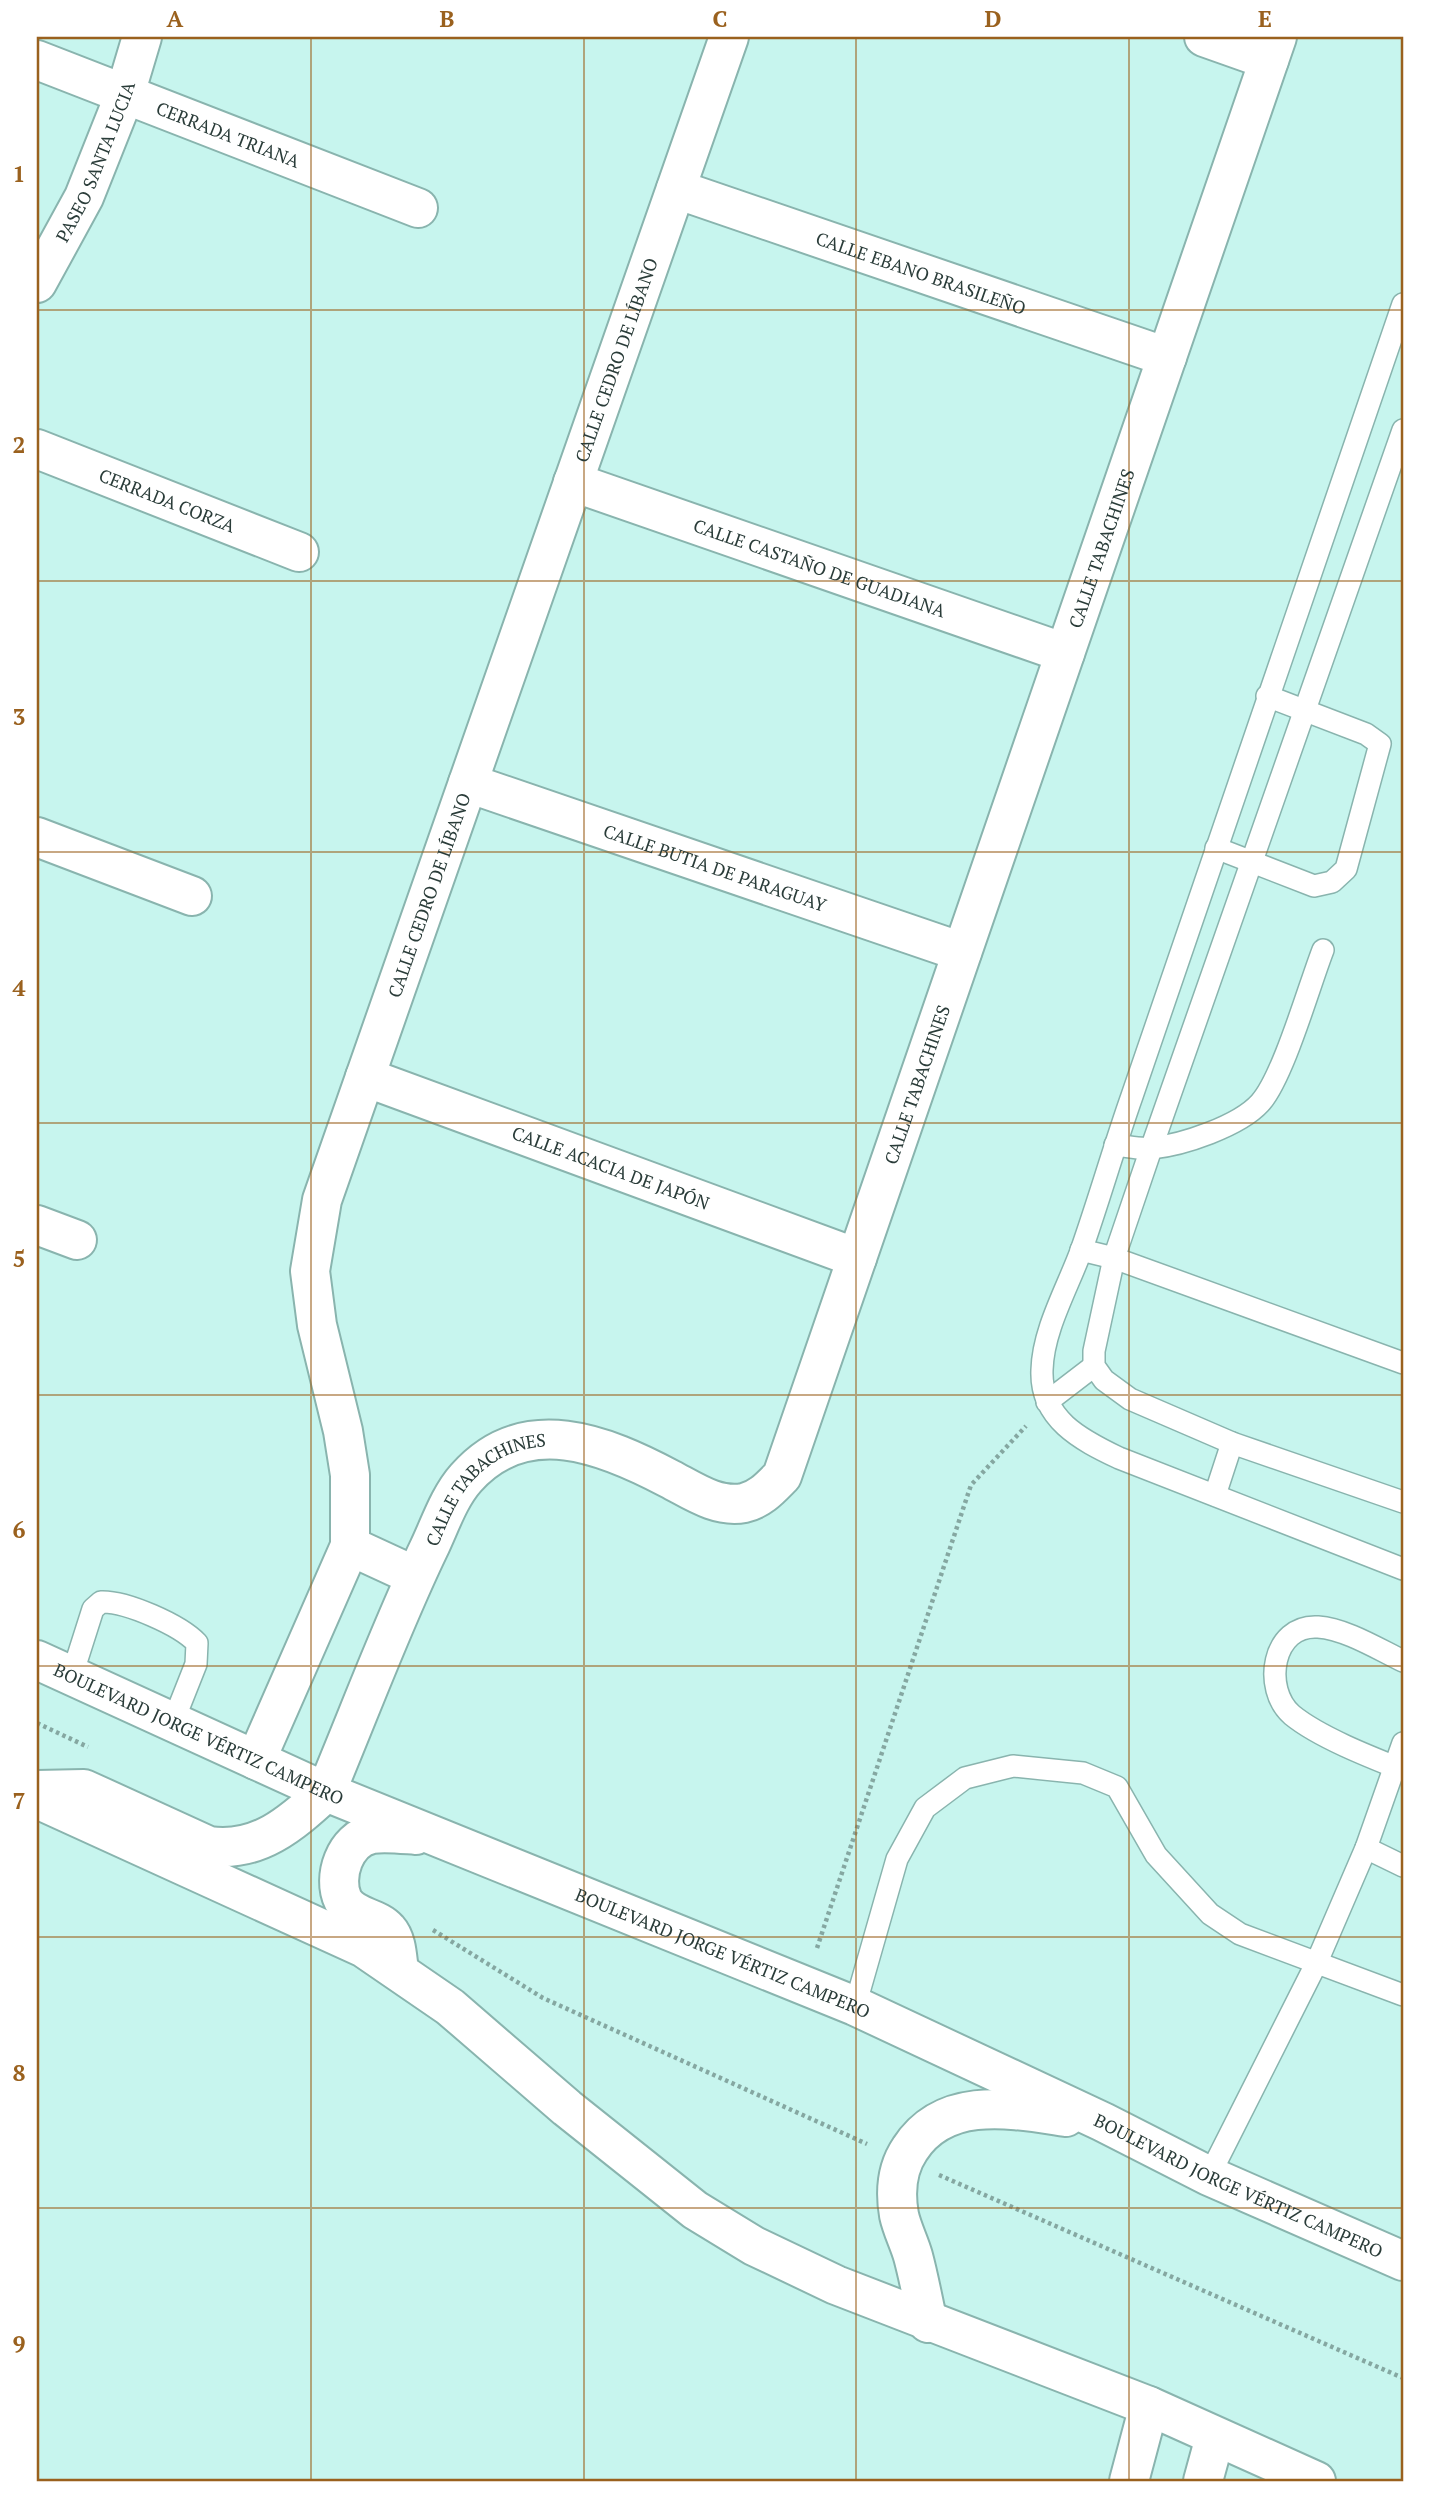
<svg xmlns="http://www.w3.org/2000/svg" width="1440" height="2518" viewBox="0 0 1440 2518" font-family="'PT Serif',serif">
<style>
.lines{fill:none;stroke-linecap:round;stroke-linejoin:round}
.lane-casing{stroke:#89b4ae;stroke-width:24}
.street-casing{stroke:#89b4ae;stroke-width:42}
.secondary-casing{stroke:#89b4ae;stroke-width:42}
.path{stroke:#85a7a1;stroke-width:4.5;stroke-dasharray:3.5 3.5;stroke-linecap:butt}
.lane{stroke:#fff;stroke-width:21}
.street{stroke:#fff;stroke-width:38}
.secondary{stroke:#fff;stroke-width:38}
.grid{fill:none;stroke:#9a611e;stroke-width:2;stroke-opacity:0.55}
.labels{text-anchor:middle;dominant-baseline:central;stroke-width:6;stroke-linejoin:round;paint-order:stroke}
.street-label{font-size:18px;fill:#2a3c39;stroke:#fff}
.neatline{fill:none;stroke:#9a611e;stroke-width:2.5}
.grid-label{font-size:23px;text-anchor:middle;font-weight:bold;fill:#9a611e}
</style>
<rect width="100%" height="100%" fill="#c7f5ee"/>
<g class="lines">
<g class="lane-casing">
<g id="lane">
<path d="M1403,304C1311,567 1221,831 1132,1096C1114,1147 1099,1200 1081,1251C1067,1289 1043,1330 1042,1370C1040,1419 1081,1440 1119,1458L1403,1569"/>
<path d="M1403,430L1151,1149L1114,1258L1094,1351V1366L1104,1380L1130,1399L1232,1443L1403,1502"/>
<path d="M1216,848L1314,886L1332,882L1346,869L1380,744L1366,734L1267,696"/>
<path d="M1115,1145C1127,1146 1141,1150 1152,1148C1183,1145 1239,1126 1260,1103C1283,1078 1309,986 1323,950"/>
<path d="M1081,1250L1114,1258L1403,1363"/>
<path d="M1047,1402L1094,1366"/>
<path d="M1215,1495L1232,1443"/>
<path d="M1403,1661C1378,1649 1346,1629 1318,1627C1272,1624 1262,1689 1292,1715C1319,1737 1370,1757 1403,1770"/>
<path d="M72,1675L93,1609L101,1602C126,1601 180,1625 197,1643L196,1664L173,1722"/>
<path d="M1366,1848L1403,1866"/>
<path d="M855,2006L897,1859L925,1808L965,1778L1013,1766L1083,1773L1117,1787L1156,1855L1210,1914L1240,1934L1403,1995"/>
<path d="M1209,2176L1316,1964L1366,1848L1403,1743"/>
</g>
</g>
<g class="street-casing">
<g id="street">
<path d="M1204,37L1269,60"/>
<path id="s1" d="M37,60L418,208"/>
<path id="s2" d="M676,189L1167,357"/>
<path id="s3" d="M37,283L84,197L125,94L142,37"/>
<path id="s4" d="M37,449L299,552"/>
<path id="s5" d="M573,482L1065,653"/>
<path id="s6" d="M468,783L962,952"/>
<path d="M37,837L192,896"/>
<path id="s7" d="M365,1077L857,1258"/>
<path d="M37,1225L77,1240"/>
<path d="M350,1546L415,1576"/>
<path id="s8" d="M256,1760L350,1546V1475L343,1431L317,1325L310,1271L322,1200L729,37"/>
<path id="s9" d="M326,1792C360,1711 391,1627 429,1548C440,1525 449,1497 466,1478C525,1411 606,1445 670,1479C693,1491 717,1508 744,1503C761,1499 771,1487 782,1476L1277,37"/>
<path d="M1129,2481L1149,2406"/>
<path d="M1203,2481L1215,2437"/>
</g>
</g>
<g class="secondary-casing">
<g id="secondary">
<path id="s10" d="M37,1660L326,1792L855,2006L1103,2122L1209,2176L1403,2261"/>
<path d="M37,1790L84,1789L209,1846C258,1853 291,1824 326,1792"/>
<path d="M37,1799L364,1948L450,2007L567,2108L695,2210L754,2246L836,2285L1149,2406L1316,2481"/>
<path d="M399,1971C397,1957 397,1940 388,1930C376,1916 352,1918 343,1900C332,1877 345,1839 372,1834C385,1832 402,1834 416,1835"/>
<path d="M928,2323C923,2301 919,2278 913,2256C909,2242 902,2229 899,2215C895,2192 897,2168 910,2149C945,2095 1012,2109 1066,2117"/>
</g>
</g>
<g class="path">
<path d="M37,1723L88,1747"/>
<path d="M433,1930L543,1998L867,2144"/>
<path d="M817,1948L971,1485L1026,1426"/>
<path d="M939,2175L1403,2378"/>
</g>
<use href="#lane" class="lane"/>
<use href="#street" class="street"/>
<use href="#secondary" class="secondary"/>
</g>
<path class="grid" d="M311,37V2481M584,37V2481M856,37V2481M1129,37V2481M37,310H1403M37,581H1403M37,852H1403M37,1123H1403M37,1395H1403M37,1666H1403M37,1937H1403M37,2208H1403"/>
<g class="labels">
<g class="street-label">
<text stroke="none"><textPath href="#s1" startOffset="205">CERRADA TRIANA</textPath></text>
<text stroke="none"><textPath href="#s3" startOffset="135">PASEO SANTA LUCIA</textPath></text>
<text stroke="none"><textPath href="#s2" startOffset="259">CALLE EBANO BRASILEÑO</textPath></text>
<text stroke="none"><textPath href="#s8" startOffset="1475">CALLE CEDRO DE LÍBANO</textPath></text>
<text stroke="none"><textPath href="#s4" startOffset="140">CERRADA CORZA</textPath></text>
<text stroke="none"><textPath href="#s9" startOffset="1675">CALLE TABACHINES</textPath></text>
<text stroke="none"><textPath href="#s5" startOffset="261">CALLE CASTAÑO DE GUADIANA</textPath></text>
<text stroke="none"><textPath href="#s6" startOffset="261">CALLE BUTIA DE PARAGUAY</textPath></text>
<text stroke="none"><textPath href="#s8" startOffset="908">CALLE CEDRO DE LÍBANO</textPath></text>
<text stroke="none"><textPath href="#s9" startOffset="1108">CALLE TABACHINES</textPath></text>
<text stroke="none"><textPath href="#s7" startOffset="262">CALLE ACACIA DE JAPÓN</textPath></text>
<text stroke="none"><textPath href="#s9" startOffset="352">CALLE TABACHINES</textPath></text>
<text stroke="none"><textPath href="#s10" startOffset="178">BOULEVARD JORGE VÉRTIZ CAMPERO</textPath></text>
<text stroke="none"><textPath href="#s10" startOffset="746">BOULEVARD JORGE VÉRTIZ CAMPERO</textPath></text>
<text stroke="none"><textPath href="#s10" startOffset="1312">BOULEVARD JORGE VÉRTIZ CAMPERO</textPath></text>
</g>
</g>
<rect width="1440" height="2518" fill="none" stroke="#ffffff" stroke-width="77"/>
<rect x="38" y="38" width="1364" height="2442" class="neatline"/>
<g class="grid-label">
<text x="175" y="27">A</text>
<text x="447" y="27">B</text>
<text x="720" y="27">C</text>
<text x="993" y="27">D</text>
<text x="1265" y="27">E</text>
<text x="19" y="182">1</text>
<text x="19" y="453">2</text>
<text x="19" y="725">3</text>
<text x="19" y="996">4</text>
<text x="19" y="1267">5</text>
<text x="19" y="1538">6</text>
<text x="19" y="1809">7</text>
<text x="19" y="2081">8</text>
<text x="19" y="2352">9</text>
</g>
</svg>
